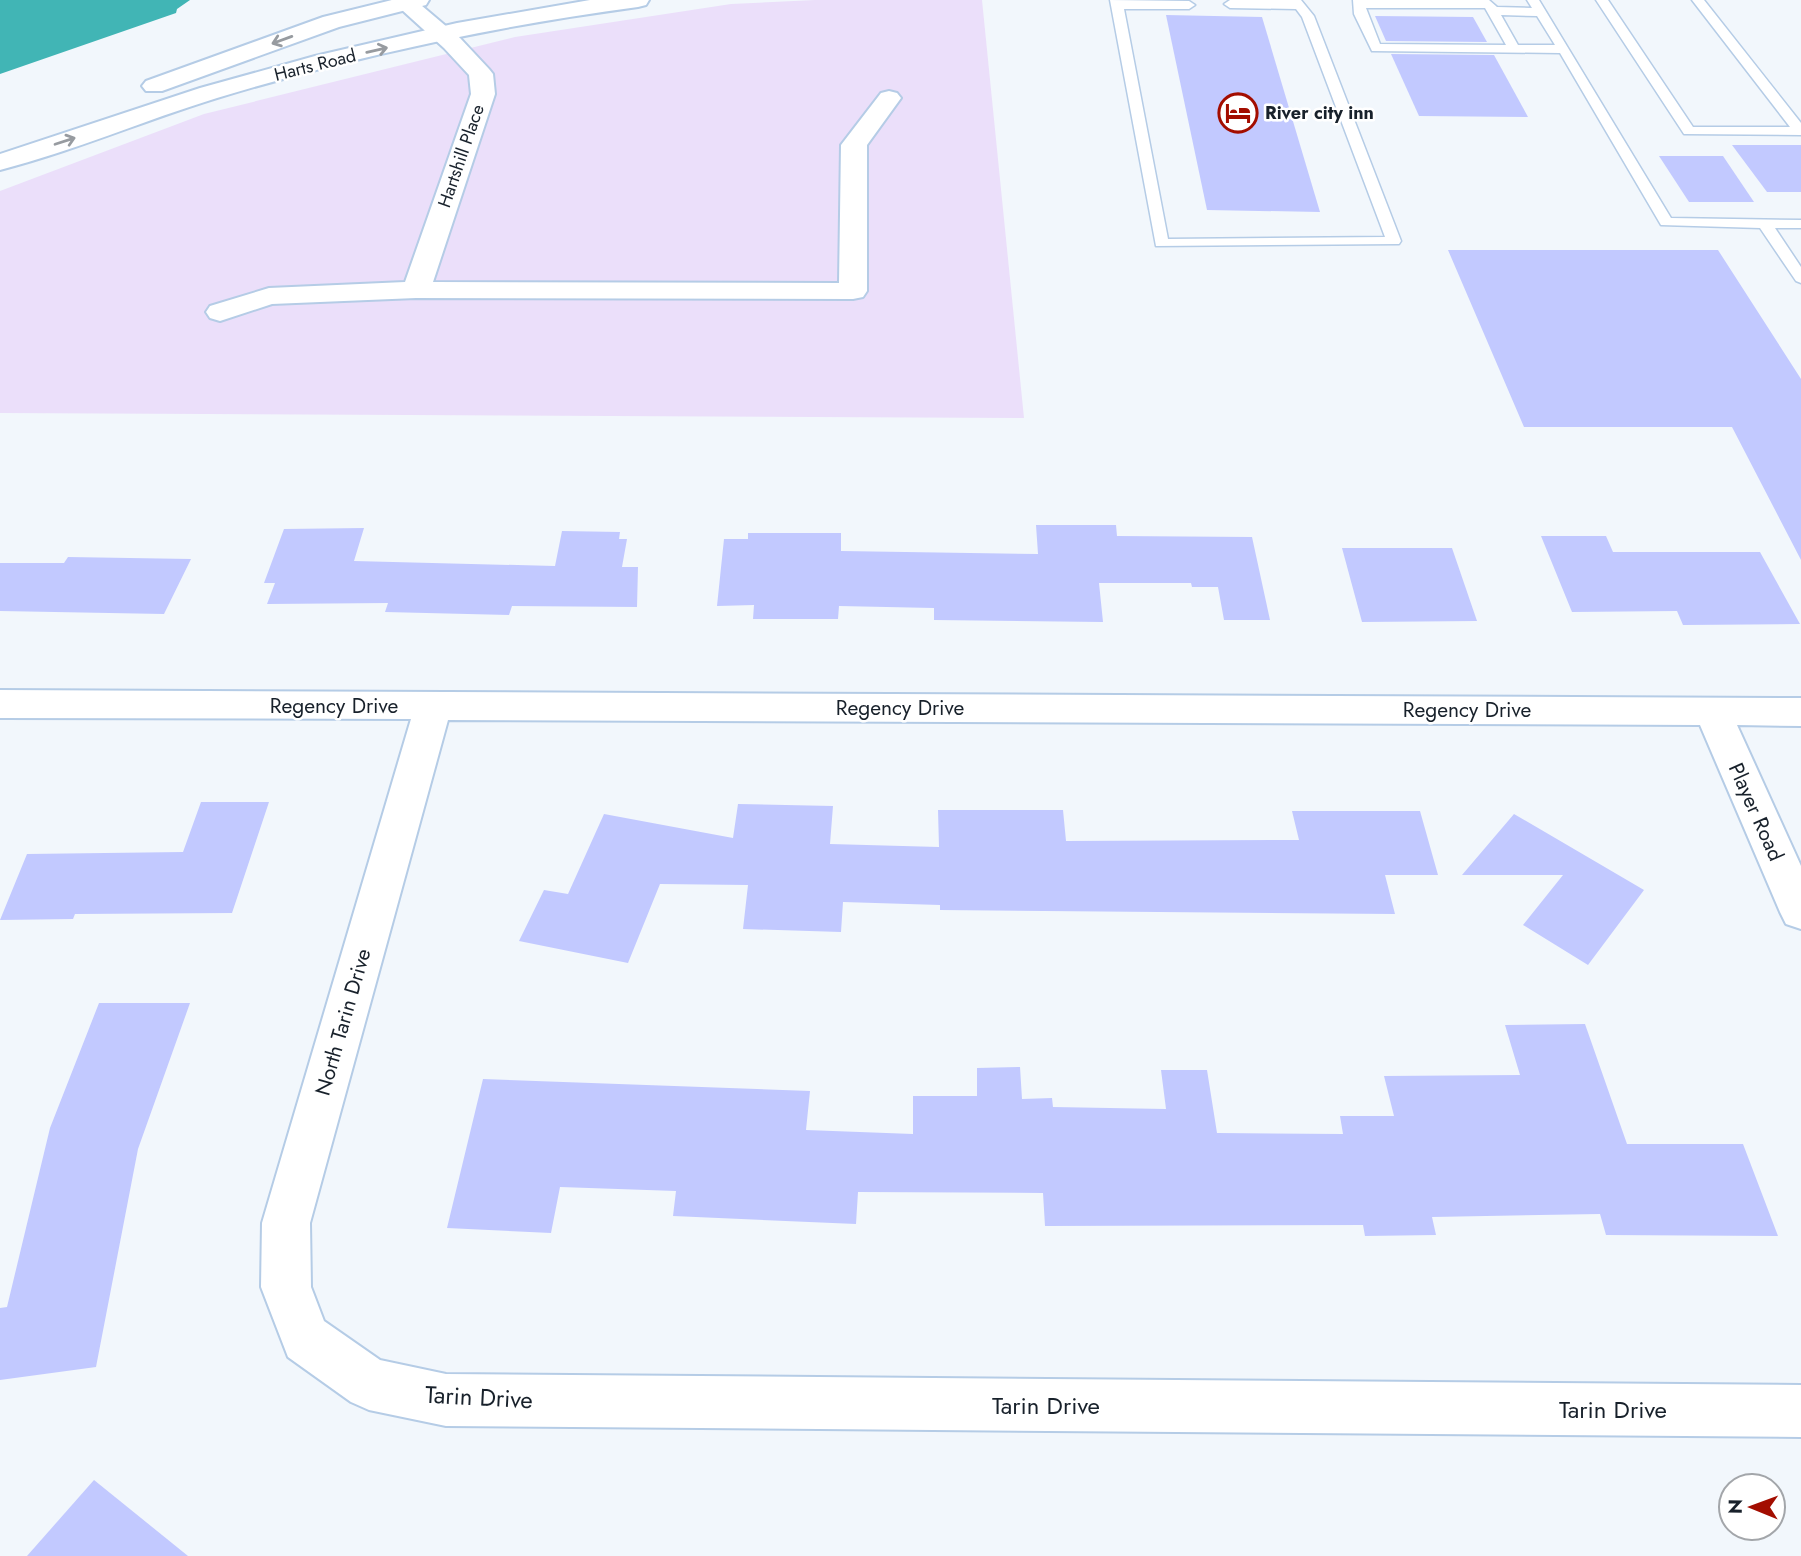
<svg xmlns="http://www.w3.org/2000/svg" width="1801" height="1556" viewBox="0 0 1801 1556" font-family="Jost,sans-serif">
<style>
.green{fill:#ebdffa}
.water{fill:#41b5b5}
.building{fill:#c2c9ff}
.lines{fill:none;stroke-linecap:round;stroke-linejoin:round}
.service-casing{stroke:#b5cce6;stroke-width:3}
.minor-casing{stroke:#b5cce6;stroke-width:4}
.tertiary-casing{stroke:#b5cce6;stroke-width:4}
.service{fill:#fff;fill-rule:evenodd}
.minor{fill:#fff;fill-rule:evenodd}
.tertiary{fill:#fff;fill-rule:evenodd}
.oneway{stroke:#979ba0}
.labels{text-anchor:middle;dominant-baseline:central;stroke-width:5;stroke-linejoin:round;paint-order:stroke}
.far-street-label{font-size:18px;fill:#18212b;stroke:#fff}
.far-poi-label{font-size:18px;font-weight:bold;fill:#18212b;stroke:#fff;text-anchor:start}
.street-label{font-size:21px;fill:#18212b;stroke:#fff}
.near-street-label{font-size:24px;fill:#18212b;stroke:#fff}
</style>
<rect width="100%" height="100%" fill="#f2f7fc"/>
<path class="green" d="M815,0H982L1024,418L0,413V191L204,114L515,37L731,4Z"/>
<path class="water" d="M0,0H190L177,9L176,13L0,74Z"/>
<g class="building">
<path d="M1166,15L1262,17L1320,212L1207,210Z"/>
<path d="M1375,16L1473,17L1487,42L1386,41Z"/>
<path d="M1391,54L1494,55L1528,117L1419,116Z"/>
<path d="M1732,145H1801V192H1767Z"/>
<path d="M1659,156H1723L1754,202H1689Z"/>
<path d="M1448,250H1718L1801,379V560L1732,427H1524Z"/>
<path d="M1036,525H1116L1117,536L1252,537L1270,620H1224L1218,587H1192L1191,583H1099L1103,622L934,620V608L839,606L838,619H753L754,605L717,606L724,539H748V533H841V551L1038,554Z"/>
<path d="M364,528L354,561L555,566L562,531L620,532L619,539H627L622,567H638L637,607L512,606L509,615L385,612L388,603L267,604L275,583H264L284,529Z"/>
<path d="M1541,536H1606L1613,552H1760L1800,624L1683,625L1677,611L1572,612Z"/>
<path d="M1342,548H1452L1477,621L1362,622Z"/>
<path d="M68,557L191,559L164,614L0,611V563H64Z"/>
<path d="M201,802H269L232,913L75,914L73,919L0,920L27,854L183,852Z"/>
<path d="M738,804L833,806L830,844L939,847L938,810H1063L1066,841L1299,840L1292,811H1420L1438,875H1385L1395,914L940,910V905L843,902L841,932L743,929L748,885L660,884L628,963L519,941L544,890L568,894L604,814L733,838Z"/>
<path d="M1514,814L1644,890L1588,965L1523,925L1563,875H1462Z"/>
<path d="M99,1003H190L138,1149L96,1367L0,1380V1308L7,1307L50,1128Z"/>
<path d="M1585,1024L1627,1144H1743L1778,1236L1606,1235L1600,1214L1432,1217L1436,1235L1365,1236L1363,1225L1045,1226L1043,1193L858,1192L856,1224L673,1216L676,1191L560,1187L551,1233L447,1228L483,1079L810,1091L806,1130L913,1134V1096H977V1068L1020,1067L1022,1099L1052,1098L1053,1107L1166,1109L1161,1070H1207L1217,1133L1343,1134L1340,1116H1394L1384,1076L1520,1075L1505,1025Z"/>
<path d="M94,1480L188,1556H27Z"/>
</g>
<g class="lines">
<g class="service-casing">
<g id="service">
<path d="M1110,0L1189,1L1195,5L1189,9H1124L1168,239L1385,237L1302,17L1296,9L1230,8L1224,4L1230,0H1301L1314,16L1401,241L1399,244L1156,246Z"/>
<path d="M1353,0H1489L1497,7L1532,8L1527,0H1539L1671,218L1801,220V228H1775L1801,267V283L1796,281L1760,228L1661,225L1560,53L1372,51L1354,14ZM1366,8H1485L1506,45L1380,44ZM1501,15L1537,16L1555,45H1518Z"/>
<path d="M1596,0H1608L1693,127H1790L1692,0H1704L1801,123V135L1684,134Z"/>
</g>
</g>
<g class="minor-casing">
<g id="minor">
<path d="M391,0H415L460,38L489,69L493,74L495,94L433,282L839,283L841,145L881,93L889,91L897,93L901,98L867,145V291L863,297L853,299L416,298L272,304L220,321L210,318L206,312L210,306L269,288L405,282L471,94L469,75L444,48Z"/>
<path d="M0,690L1801,698V726L1737,725L1801,866V929L1786,924L1780,912L1700,725L448,720L310,1223L311,1287L324,1321L380,1360L446,1374L1801,1385V1437L446,1426L369,1410L351,1402L288,1357L261,1287L262,1223L411,719L0,718Z"/>
</g>
</g>
<g class="tertiary-casing">
<g id="tertiary">
<path d="M392,0H429L426,5L339,27L162,91H146L142,86L146,81L323,17Z"/>
<path d="M590,0H649L646,5L638,7C496,26 355,56 217,98C145,120 74,151 0,170V154L200,88L315,56L457,23Z"/>
</g>
</g>
<use href="#service" class="service"/>
<use href="#minor" class="minor"/>
<use href="#tertiary" class="tertiary"/>
</g>
<defs><path id="oneway-shaft" d="M-6 0H5M1.5-3L5.5 0L1.5 3" fill="none" stroke-width="1.6" stroke-linecap="round" stroke-linejoin="round" transform="scale(1.75)"/></defs>
<g class="oneway">
<use href="#oneway-shaft" transform="translate(282 40) rotate(160)"/>
<use href="#oneway-shaft" transform="translate(377 50) rotate(-13)"/>
<use href="#oneway-shaft" transform="translate(65 141) rotate(-18)"/>
</g>
<defs>
<g id="hotel-ring" transform="scale(2.0125)"><circle r="9.5" fill="#fff" stroke="#a30d00" stroke-width="1.5"/><path d="M-6-4.5h1.5V1H6V5H4.5V3h-9V5H-6ZM-4 0a1.8 1.8 0 1 1 3.6 0ZM.5 0V-2.5h3Q6-2.5 6 0Z" fill="#a30d00"/></g>
</defs>
<g fill-rule="evenodd">
<use href="#hotel-ring" x="1238" y="113"/>
</g>
<g class="labels">
<g class="far-street-label">
<text transform="translate(315 65) rotate(-14)">Harts Road</text>
<text transform="translate(461 156) rotate(-71)">Hartshill Place</text>
</g>
<g class="far-poi-label">
<text x="1265" y="113">River city inn</text>
</g>
<g class="street-label">
<text x="334" y="706">Regency Drive</text>
<text x="900" y="708">Regency Drive</text>
<text x="1467" y="710">Regency Drive</text>
<text transform="translate(1756 812) rotate(66)">Player Road</text>
<text transform="translate(343 1022) rotate(-74)">North Tarin Drive</text>
</g>
<g class="near-street-label">
<text transform="translate(479 1397) rotate(3)">Tarin Drive</text>
<text x="1046" y="1405">Tarin Drive</text>
<text x="1613" y="1409">Tarin Drive</text>
</g>
</g>
<g transform="translate(1752 1507) rotate(271)"><circle r="33" fill="#ffffff" stroke="#a3a6aa" stroke-width="2"/>
<path d="M0-5L12 26L0 18L-12 26Z" fill="#a30d00"/>
<text y="-10" font-size="19" font-weight="bold" text-anchor="middle" fill="#18212b">N</text>
</g>
</svg>
